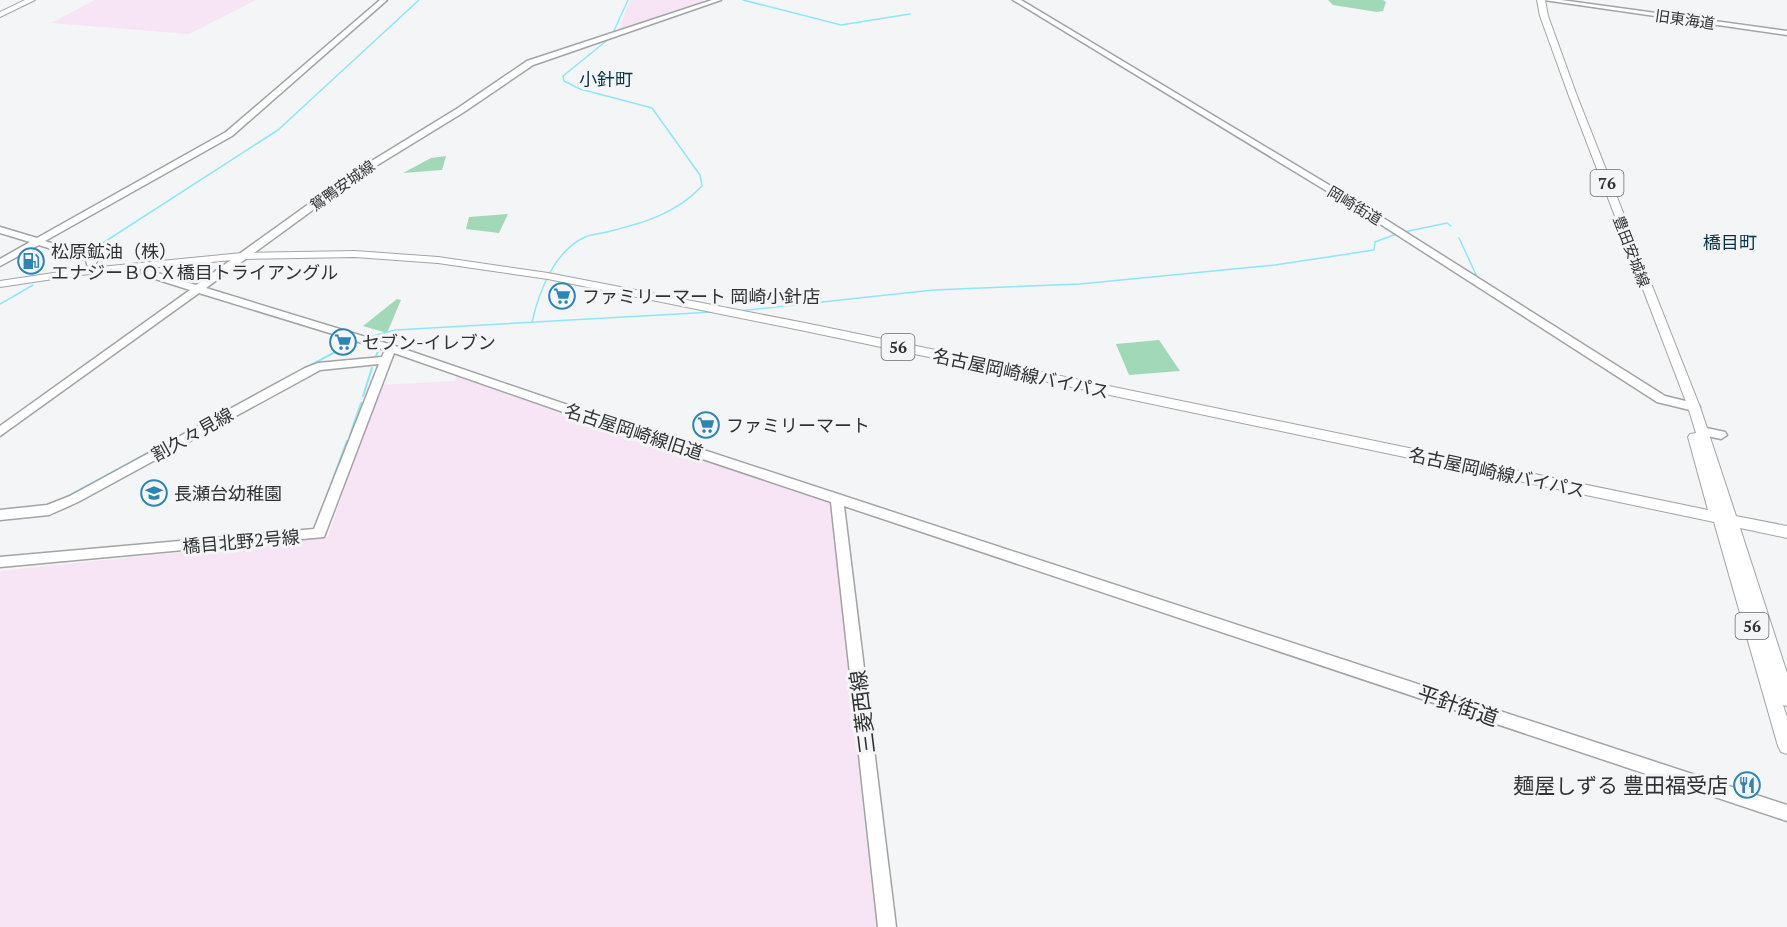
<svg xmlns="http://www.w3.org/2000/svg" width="1787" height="927" viewBox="0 0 1787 927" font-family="'PT Serif','Noto Sans JP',serif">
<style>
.industrial{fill:#f7e4f5}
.green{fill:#a1d8b7}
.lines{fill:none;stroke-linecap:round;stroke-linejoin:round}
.stream-far1{stroke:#8fe6f9;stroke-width:1.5}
.stream{stroke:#8fe6f9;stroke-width:2}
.secondary-casing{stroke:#a2a3a4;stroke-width:3}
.primary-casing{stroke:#a2a3a4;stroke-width:2}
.secondary{fill:#fff;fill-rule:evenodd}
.primary{fill:#fff;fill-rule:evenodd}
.labels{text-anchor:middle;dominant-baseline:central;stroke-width:6;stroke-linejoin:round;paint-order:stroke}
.far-street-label{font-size:15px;fill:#323233;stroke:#f4f5f6}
.shield{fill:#f4f5f6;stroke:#6c6c6e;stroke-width:1.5}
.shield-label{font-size:16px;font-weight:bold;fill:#323233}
.far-quarter-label{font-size:18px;fill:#073248;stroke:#f4f5f6}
.poi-label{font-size:18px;fill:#323233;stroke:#f4f5f6;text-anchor:start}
.street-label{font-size:18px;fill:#323233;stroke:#f4f5f6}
.near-street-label{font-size:21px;fill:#323233;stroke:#f4f5f6}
.near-poi-label{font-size:21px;fill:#323233;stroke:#f4f5f6;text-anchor:end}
</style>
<rect width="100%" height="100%" fill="#f4f5f6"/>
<g class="industrial">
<path d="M95,0H256L189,34L51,23Z"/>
<path d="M630,0H702L705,2L619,30Z"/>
<path d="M458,372L830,500L876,927H0V571L328,537L379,385L455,381Z"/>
</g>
<g class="green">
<path d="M1328,0H1383L1386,2L1383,11L1377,12L1333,5Z"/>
<path d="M446,156L442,170L403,173L431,158Z"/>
<path d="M508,214L499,233L466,229L469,217Z"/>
<path d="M397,299L401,300L387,333L363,326Z"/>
<path d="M1159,340L1180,371L1129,375L1116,344Z"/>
</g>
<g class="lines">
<g class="stream-far1">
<path d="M743,0L841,25L910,14"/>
<path d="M613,33L628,0"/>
<path d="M1404,232L1447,223L1451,226"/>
<path d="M1459,238L1478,279"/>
<path d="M92,250L278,130L419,0"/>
<path d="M0,304L33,285"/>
<path d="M739,311L933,290L1080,284L1275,265L1374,250L1375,242L1399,233"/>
<path d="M532,322C539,292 554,251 585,237C592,234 600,234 607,232C643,223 676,214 702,186L700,175L652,108L580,89L564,81L563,76L610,38"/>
<path d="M366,338L395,330L713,312"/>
<path d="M383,341L385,338"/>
<path d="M334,353L361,341"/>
</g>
<g class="stream">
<path d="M375,359L378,351"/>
<path d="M363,396L372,368"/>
<path d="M350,435L361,403"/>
<path d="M61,500L337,351"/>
<path d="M316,525L347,441"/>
</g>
<g class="secondary-casing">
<g id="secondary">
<path d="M380,0H387L232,136L45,241L92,256L97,261L94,268H88L86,260L39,245L0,266V259L30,242L0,233V227L37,238L226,132Z"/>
<path d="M712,0H721L533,65L464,112L358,177L206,288L395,346L600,416L1787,805V821L844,506L896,927H878L831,502L592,422L394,353L324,537L0,567V557L314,529L379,364L320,370L313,374L78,502L49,515L0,520V510L47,505L70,496L305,368L318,363L382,357L385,350L199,293L0,436V426L190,290L143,275L141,273L145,262H151V271L196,285L352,173L458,108L527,61Z"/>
<path d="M1013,0H1021L1369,209L1665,396L1698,404L1700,407L1694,411L1657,402L1363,213Z"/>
<path d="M1544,0H1561L1787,31V35Z"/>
<path d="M1702,427L1725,432L1727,435L1721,439L1698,434L1696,431Z"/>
</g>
</g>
<g class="primary-casing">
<g id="primary">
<path d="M25,0H35L0,17V12Z"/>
<path d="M1537,0H1545L1548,16L1577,96L1700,407L1736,516L1787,526V538L1740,528L1787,673V706L1783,705L1787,717V754L1781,752L1778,746L1714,522L805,331L548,279L438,263L355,257L242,259L80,275L0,287V281L80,269L242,253L355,251L438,257L548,273L805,323L1708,510L1688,437L1690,434L1696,433L1688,407L1569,96L1540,16Z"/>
</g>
</g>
<use href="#secondary" class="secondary"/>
<use href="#primary" class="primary"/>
</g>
<defs>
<g id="fuel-ring" transform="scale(1.35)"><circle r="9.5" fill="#f4f5f6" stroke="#2e84b3" stroke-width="1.5"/><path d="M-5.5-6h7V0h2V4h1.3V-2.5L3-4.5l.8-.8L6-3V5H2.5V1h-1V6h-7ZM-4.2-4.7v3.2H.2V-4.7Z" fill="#2e84b3"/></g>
<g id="supermarket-ring" transform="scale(1.35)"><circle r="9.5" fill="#f4f5f6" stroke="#2e84b3" stroke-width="1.5"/><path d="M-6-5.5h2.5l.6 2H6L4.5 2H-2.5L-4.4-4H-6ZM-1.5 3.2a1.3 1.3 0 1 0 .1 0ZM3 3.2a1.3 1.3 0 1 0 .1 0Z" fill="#2e84b3"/></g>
<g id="school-ring" transform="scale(1.35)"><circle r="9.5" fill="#f4f5f6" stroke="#2e84b3" stroke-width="1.5"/><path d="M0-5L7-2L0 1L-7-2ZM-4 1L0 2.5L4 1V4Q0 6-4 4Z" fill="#2e84b3"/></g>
<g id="restaurant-ring" transform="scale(1.35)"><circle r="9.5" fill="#f4f5f6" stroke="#2e84b3" stroke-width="1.5"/><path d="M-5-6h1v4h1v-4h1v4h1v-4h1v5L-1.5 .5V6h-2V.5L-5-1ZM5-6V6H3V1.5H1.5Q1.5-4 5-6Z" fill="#2e84b3"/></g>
</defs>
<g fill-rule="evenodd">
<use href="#fuel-ring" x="31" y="261"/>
<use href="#supermarket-ring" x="562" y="296"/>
<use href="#supermarket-ring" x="343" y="342"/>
<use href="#supermarket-ring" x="706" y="425"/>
<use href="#school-ring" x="154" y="493"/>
<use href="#restaurant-ring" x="1747" y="785"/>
</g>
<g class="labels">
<g class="far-street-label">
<text transform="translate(1685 19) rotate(8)">旧東海道</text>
<text transform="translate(342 185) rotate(-35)">鴛鴨安城線</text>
<text transform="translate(1355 205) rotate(31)">岡崎街道</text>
<text transform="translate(1632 251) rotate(69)">豊田安城線</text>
</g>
<g class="shield">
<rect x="1590.5" y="170" width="33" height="26" rx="4.5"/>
<rect x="881.5" y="334" width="33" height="26" rx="4.5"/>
<rect x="1735.5" y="613" width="33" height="26" rx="4.5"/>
</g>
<g class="shield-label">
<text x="1607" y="183">76</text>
<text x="898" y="347">56</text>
<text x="1752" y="626">56</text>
</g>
<g class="far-quarter-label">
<text x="606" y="79">小針町</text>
<text x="1730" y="242">橋目町</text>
</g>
<g class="poi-label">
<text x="51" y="251">松原鉱油（株）<tspan x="51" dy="21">エナジーＢＯＸ橋目トライアングル</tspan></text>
<text x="582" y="296">ファミリーマート 岡崎小針店</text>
<text x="362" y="342">セブン-イレブン</text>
<text x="726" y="425">ファミリーマート</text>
<text x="174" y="493">長瀬台幼稚園</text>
</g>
<g class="street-label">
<text transform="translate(1021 373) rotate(12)">名古屋岡崎線バイパス</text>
<text transform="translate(634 431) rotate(18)">名古屋岡崎線旧道</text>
<text transform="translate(192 434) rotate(-29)">割久々見線</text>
<text transform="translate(1497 472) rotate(12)">名古屋岡崎線バイパス</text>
<text transform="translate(241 541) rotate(-5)">橋目北野2号線</text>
</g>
<g class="near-street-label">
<text transform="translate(1458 705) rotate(19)">平針街道</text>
<text transform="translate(862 712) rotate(-97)">三菱西線</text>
</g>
<g class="near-poi-label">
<text x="1728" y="785">麺屋しずる 豊田福受店</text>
</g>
</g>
</svg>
